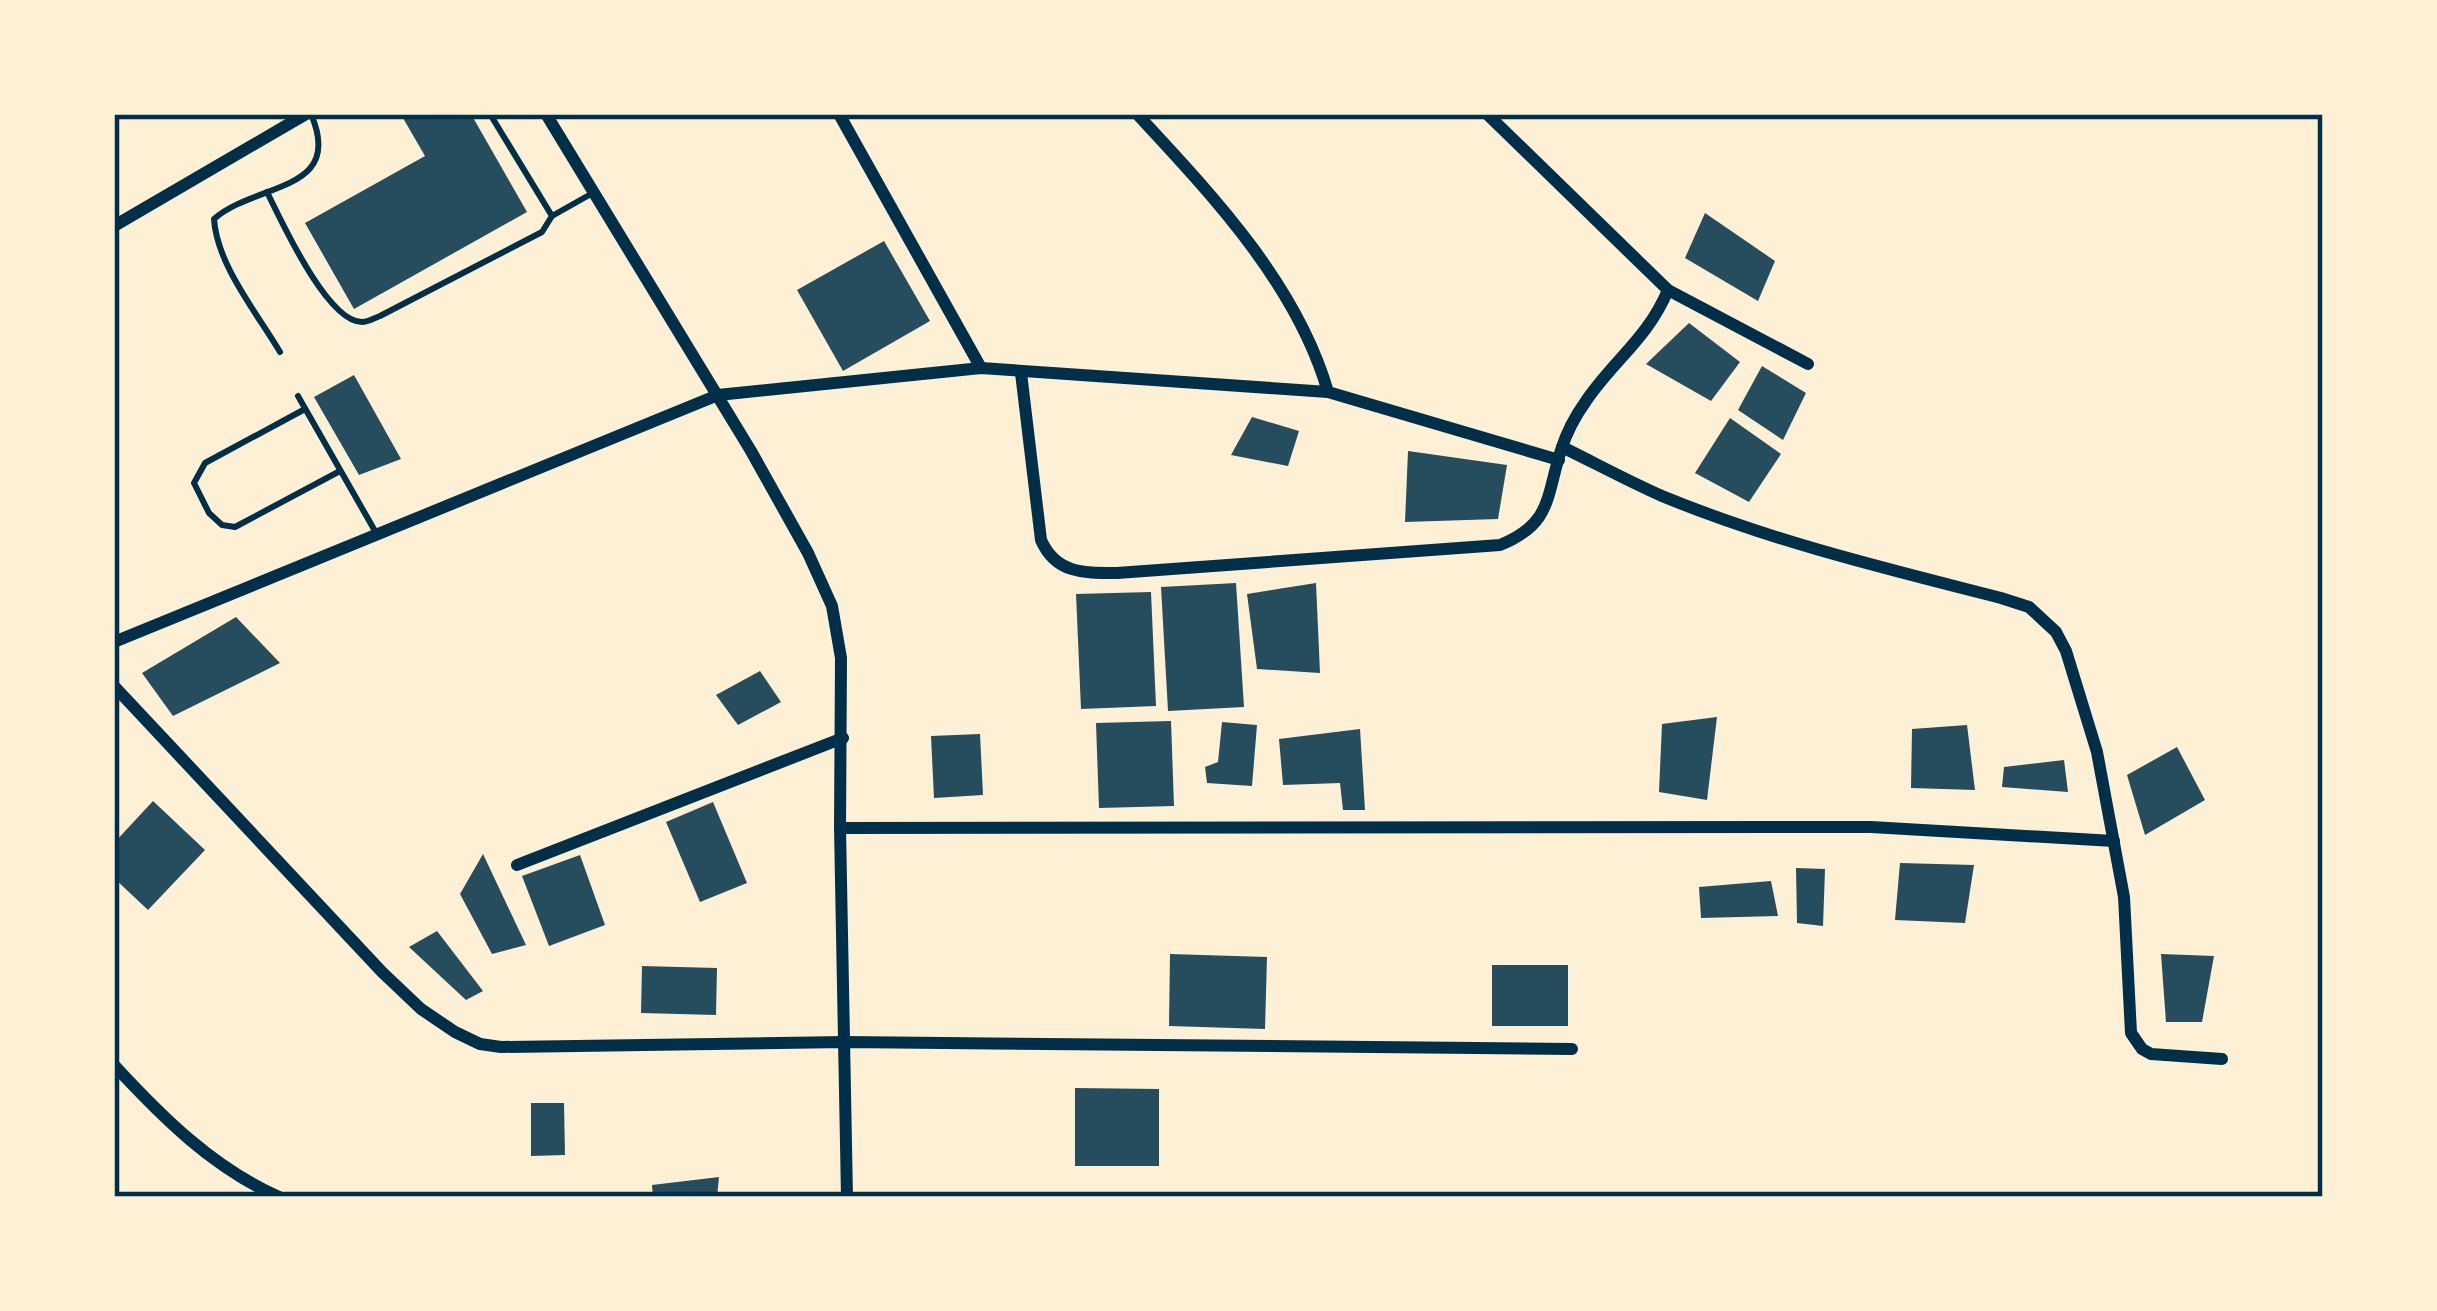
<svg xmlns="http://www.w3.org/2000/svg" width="2437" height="1311" viewBox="0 0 2437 1311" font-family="'Nunito Sans',sans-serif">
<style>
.building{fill:#264d5e}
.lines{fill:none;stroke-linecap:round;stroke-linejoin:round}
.service{stroke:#003049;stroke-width:6}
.minor{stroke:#003049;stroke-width:12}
.neatline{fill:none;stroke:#003049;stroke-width:4.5}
</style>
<rect width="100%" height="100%" fill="#fdf0d5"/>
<g class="building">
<path d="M410,114H471L527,212L354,309L305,223L425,156L403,118Z"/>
<path d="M1705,213L1775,261L1758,301L1685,258Z"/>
<path d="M884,241L930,321L843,371L797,290Z"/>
<path d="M1689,323L1740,362L1711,401L1646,364Z"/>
<path d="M1762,366L1806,393L1783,440L1738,410Z"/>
<path d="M354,375L401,459L359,475L314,397Z"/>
<path d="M1252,417L1299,431L1288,466L1231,455Z"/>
<path d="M1730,418L1781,454L1749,502L1695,473Z"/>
<path d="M1408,451L1507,465L1498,519L1405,522Z"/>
<path d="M1236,583L1244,707L1168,711L1161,587Z"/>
<path d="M1316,583L1320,673L1257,669L1247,594Z"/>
<path d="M1151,592L1156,706L1081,709L1076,594Z"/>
<path d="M236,617L280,663L173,716L142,673Z"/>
<path d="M760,671L781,702L738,725L716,695Z"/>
<path d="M1717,717L1707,800L1659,792L1662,724Z"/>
<path d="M1171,721L1174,806L1099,808L1096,723Z"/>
<path d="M1222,722L1257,725L1252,786L1207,783L1205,767L1218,762Z"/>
<path d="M1967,725L1975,790L1911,788L1912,729Z"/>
<path d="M1360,729L1365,810H1343L1340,783L1283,785L1279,739Z"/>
<path d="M980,734L983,795L934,798L931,736Z"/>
<path d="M2177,747L2205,800L2145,835L2127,775Z"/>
<path d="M2064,760L2068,792L2002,787L2004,767Z"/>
<path d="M153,801L205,850L148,910L114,878V843Z"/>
<path d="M713,802L747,883L700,902L666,822Z"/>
<path d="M483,854L526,945L492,954L460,894Z"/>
<path d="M580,855L605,925L549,946L522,876Z"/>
<path d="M1900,863L1974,865L1965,923L1895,920Z"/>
<path d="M1796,868L1825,869L1823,926L1797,923Z"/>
<path d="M1771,881L1778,916L1701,918L1699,887Z"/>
<path d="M437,931L483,991L466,1000L409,947Z"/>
<path d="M1170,954L1267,957L1265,1029L1169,1026Z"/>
<path d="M2161,954L2214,956L2202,1022H2166Z"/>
<rect x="1492" y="965" width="76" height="61"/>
<path d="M642,966L717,968L716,1015L641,1013Z"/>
<path d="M1075,1088L1159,1089V1166H1075Z"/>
<path d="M531,1103H564L565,1155L531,1156Z"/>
<path d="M719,1177L717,1197H653L652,1185Z"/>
</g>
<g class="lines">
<g class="service">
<path d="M267,192C281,220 327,322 362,322C368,322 374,318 380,316L542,232L552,216L490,114"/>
<path d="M552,216L591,194"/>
<path d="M280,352C257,313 217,265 214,219C256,182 345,193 311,114"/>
<path d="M298,396L375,531"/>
<path d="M305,409L205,463L194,483L209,513L222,525L235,527L340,471"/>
</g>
<g class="minor">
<path d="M546,114L751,451L808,553L832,606L841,658L840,828L847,1197"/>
<path d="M839,114L981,368"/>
<path d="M1137,114C1212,195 1297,284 1328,392"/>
<path d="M1487,114L1668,290L1808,364"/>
<path d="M114,226L306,114"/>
<path d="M1021,373L1041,540C1056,574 1084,573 1117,573L1500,545C1552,524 1546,497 1561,450C1566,434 1576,415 1586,401C1614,360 1648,338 1668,290"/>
<path d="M1562,447C1595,463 1628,481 1662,496C1771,541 1887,569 2001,598L2029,607L2056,632L2066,651L2097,752L2124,897L2131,1033L2142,1049L2151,1054L2222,1059"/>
<path d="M114,642L718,395L981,368L1328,392L1559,460"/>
<path d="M114,686L382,972L421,1009L455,1032L480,1044L501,1047L845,1042L1572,1049"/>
<path d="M840,828L1871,827L2114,841"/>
<path d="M517,865L843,738"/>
<path d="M114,1065C162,1117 213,1168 279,1197"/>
</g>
</g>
<rect width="2437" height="1311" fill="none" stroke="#fdf0d5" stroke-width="234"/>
<rect x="117" y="117" width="2203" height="1077" class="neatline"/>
</svg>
